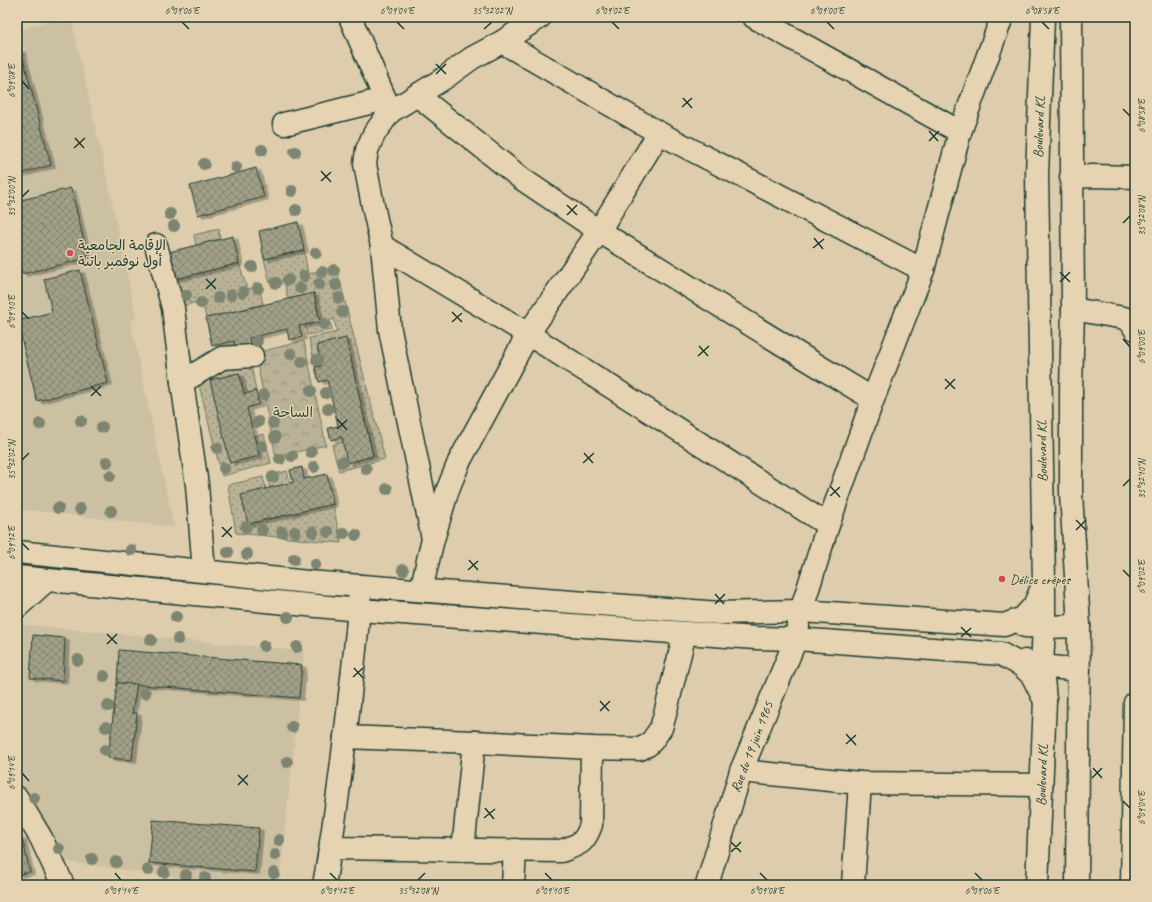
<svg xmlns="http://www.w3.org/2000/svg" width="1152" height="902" viewBox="0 0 1152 902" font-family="Caveat,'Playpen Sans Arabic',sans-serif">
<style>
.built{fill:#cbc0a1}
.grass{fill:url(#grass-dots);stroke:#6c7865}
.park{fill:url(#park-crowns);stroke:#6c7865}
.building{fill:url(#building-cross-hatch);stroke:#1f3d34;filter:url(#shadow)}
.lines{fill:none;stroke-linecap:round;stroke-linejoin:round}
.minor-casing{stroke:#1f3d34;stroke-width:25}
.tertiary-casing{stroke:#1f3d34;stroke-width:25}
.secondary-casing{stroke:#1f3d34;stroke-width:25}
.primary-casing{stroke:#1f3d34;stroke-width:25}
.minor{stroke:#e5d3b1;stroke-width:22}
.tertiary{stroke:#e5d3b1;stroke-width:22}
.secondary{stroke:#e5d3b1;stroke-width:22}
.primary{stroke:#e5d3b1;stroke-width:22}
.tree{fill:#7d8470}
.ticks{fill:none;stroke:#1f3d34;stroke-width:1.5}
.poi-dot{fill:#d1495b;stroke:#e5d3b1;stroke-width:1.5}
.labels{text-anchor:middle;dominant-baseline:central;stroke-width:3;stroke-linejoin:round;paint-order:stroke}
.street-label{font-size:14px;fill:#1f3d34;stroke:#e5d3b1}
.poi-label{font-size:14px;fill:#1f3d34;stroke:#e5d3b1;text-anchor:start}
.park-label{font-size:14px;fill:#2e493e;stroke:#e5d3b1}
.neatline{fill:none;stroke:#1f3d34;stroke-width:1.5}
.ticks-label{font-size:10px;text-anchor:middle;fill:#1f3d34}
</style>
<defs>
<pattern id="grass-dots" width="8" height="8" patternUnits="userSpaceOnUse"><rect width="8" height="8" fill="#bab296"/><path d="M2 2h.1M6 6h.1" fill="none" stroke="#97927b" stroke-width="1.8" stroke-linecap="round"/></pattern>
<pattern id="park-crowns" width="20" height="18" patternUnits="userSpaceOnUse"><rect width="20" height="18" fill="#bab296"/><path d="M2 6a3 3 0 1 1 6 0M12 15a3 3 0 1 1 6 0" fill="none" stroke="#97927b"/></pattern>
<pattern id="building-cross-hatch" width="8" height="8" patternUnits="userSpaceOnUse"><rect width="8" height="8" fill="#a2a087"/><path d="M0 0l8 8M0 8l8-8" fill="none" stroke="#83846f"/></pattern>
<filter id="shadow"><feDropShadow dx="4.5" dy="2.5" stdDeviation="0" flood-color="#0004"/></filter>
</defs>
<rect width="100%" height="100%" fill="#ddcdac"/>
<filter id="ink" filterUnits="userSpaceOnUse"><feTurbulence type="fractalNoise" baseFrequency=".025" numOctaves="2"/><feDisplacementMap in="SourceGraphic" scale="8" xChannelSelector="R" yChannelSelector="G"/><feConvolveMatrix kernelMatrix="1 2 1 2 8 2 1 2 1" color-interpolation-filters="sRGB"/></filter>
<g filter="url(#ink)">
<g class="built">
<path d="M62,17H71L109,187L136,318L130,320L174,527L17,509V30Z"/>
<path d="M17,624L304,651L279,885H226L54,860L17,781Z"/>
</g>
<g class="grass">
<path d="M219,229L220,239L196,245L194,235Z"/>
<path d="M304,250L308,274L336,266L385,459L339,471L332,445L343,442L348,462L373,456L346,339L317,345L321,366L315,367L309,338L337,332L334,319L330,320L332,330L307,335L305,325L320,322L314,293L288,299L284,280L270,283L264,259Z"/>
<path d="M239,263L247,289L259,286L263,304L206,318L202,301L181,306L172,280Z"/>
<path d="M250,359L256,391L244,394L239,373L211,380L259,456L255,436L264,434L271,463L222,476L198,381L222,364Z"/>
<path d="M287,471L290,483L270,488L267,476Z"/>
<path d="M263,477L266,489L248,524L333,504L341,543L236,533L228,485Z"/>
</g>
<path class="park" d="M304,341L326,445L276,457L255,353Z"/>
<g class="building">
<path d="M21,50L51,165L17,175V51Z"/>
<path d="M256,168L264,197L198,215L190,186Z"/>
<path d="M71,188L88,258L22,274L17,253V201Z"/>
<path d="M298,222L304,250L264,259L259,231Z"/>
<path d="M233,236L239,263L172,280L165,253Z"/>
<path d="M80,270L108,383L37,401L17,321L52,312L44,279Z"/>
<path d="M314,293L320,322L299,326L302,337L289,340L287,329L249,338L251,348L236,352L234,341L212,346L206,318Z"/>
<path d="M346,338L373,456L347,463L342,437L331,440L328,428L338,426L337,421L327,380L319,382L315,367L321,366L317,345Z"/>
<path d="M239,373L244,394L256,391L259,404L247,408L259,456L230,463L210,380Z"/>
<path d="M302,467L304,479L327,474L333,504L248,524L241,495L293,482L290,470Z"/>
<path d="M33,635L65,638L63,681L30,678Z"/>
<path d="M119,650L302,665L299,698L117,683Z"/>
<path d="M117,683L137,684L132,713H137L132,760L108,758Z"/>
<path d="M153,820L259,828L255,872L149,863Z"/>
<path d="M22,837L30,872L17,875V838Z"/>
</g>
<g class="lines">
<g class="minor-casing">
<g id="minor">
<path d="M350,17L385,99L389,112"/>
<path d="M754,17L960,132"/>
<path d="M502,42L659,133L923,270"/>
<path d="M417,95L522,179L599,231L782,344L873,399"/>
<path d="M284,124L385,99"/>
<path d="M156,245L173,308L182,382L197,485L204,571"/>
<path d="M382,246L528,334L828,525"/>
<path d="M1073,309L1124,318L1131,322L1135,329"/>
<path d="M182,382L222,358L252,356"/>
<path d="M434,536L448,489L459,462L528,334L599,231L659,133"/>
<path d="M421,590L433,539L390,330L382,246L373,206L365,164L367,150L374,134L390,112L443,79L472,58L502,42L540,17"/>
<path d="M17,607L47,580"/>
<path d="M801,611L828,525L873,399L923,270L960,132L1002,17"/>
<path d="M345,737L474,742L592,748L640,749L648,745L652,741L661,728L664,718L685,633"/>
<path d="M741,771L860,783L1041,785"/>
<path d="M17,798L41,838L63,885"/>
<path d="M331,848L561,851C580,844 584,844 591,825L592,748"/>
<path d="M463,850L474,742"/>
<path d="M324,885C335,825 342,764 349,704C353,665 359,625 360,586"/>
<path d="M513,885L515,850"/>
<path d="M853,885L860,783"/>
<path d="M1132,885L1135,703"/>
</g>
</g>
<g class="tertiary-casing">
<path id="tertiary" d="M1071,177L1093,176L1135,177"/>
</g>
<g class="secondary-casing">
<g id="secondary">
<path d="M17,552L308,582L720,613L801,611L1004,625L1023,618L1034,606L1044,583"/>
<path d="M17,577L359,610L685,633L756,638L796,639L1001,654L1021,665L1032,675L1045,701"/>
<path d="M1025,626L1044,627L1079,626"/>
<path d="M1025,661L1042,666L1079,670"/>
<path d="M707,885L741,771L796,639L798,626"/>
</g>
</g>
<g class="primary-casing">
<g id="primary">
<path d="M1071,17L1073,309L1071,391V493L1079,626L1077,885"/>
<path d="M1037,885L1045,701L1042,666L1044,627V583L1037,175L1043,17"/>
</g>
</g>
<use href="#minor" class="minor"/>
<use href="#tertiary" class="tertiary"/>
<use href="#secondary" class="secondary"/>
<use href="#primary" class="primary"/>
</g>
<g class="tree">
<circle cx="262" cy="150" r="6"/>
<circle cx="295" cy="152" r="6"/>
<circle cx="204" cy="164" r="6"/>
<circle cx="236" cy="167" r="6"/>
<circle cx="292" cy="191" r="6"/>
<circle cx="296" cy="210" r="6"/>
<circle cx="170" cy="214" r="6"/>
<circle cx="174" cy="226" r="6"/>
<circle cx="316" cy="253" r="6"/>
<circle cx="252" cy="267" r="6"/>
<circle cx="334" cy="270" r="6"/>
<circle cx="322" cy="272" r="6"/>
<circle cx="304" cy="276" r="6"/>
<circle cx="288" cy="280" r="6"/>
<circle cx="276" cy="283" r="6"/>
<circle cx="319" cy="284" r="6"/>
<circle cx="336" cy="285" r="6"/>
<circle cx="258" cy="288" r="6"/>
<circle cx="300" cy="288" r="6"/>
<circle cx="243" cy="292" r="6"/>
<circle cx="186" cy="295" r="6"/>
<circle cx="231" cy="295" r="6"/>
<circle cx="218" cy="298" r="6"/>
<circle cx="339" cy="298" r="6"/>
<circle cx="201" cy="303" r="6"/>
<circle cx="342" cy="312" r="6"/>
<circle cx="324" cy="324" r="6"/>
<circle cx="257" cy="341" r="6"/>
<circle cx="291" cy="354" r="6"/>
<circle cx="317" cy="360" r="6"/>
<circle cx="302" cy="362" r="6"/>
<circle cx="311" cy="391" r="6"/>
<circle cx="326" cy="393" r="6"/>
<circle cx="264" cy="395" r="6"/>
<circle cx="328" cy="409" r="6"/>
<circle cx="81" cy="421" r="6"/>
<circle cx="258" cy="422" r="6"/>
<circle cx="273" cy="423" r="6"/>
<circle cx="40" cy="424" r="6"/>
<circle cx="102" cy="427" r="6"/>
<circle cx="275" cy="437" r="6"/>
<circle cx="262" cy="446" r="6"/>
<circle cx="217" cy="448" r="6"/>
<circle cx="311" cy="452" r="6"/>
<circle cx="292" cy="456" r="6"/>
<circle cx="280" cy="459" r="6"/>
<circle cx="107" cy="462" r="6"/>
<circle cx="342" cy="462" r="6"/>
<circle cx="314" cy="467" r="6"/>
<circle cx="224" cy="468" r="6"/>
<circle cx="366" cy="469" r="6"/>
<circle cx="110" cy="476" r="6"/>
<circle cx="273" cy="477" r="6"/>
<circle cx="387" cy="489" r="6"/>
<circle cx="58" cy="508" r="6"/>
<circle cx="80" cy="509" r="6"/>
<circle cx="111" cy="511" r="6"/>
<circle cx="246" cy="527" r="6"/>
<circle cx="262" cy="530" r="6"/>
<circle cx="282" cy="532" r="6"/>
<circle cx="295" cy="532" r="6"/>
<circle cx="313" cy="532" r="6"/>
<circle cx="328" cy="532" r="6"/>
<circle cx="344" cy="533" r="6"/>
<circle cx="356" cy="535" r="6"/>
<circle cx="131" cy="550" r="6"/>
<circle cx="228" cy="552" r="6"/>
<circle cx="247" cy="554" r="6"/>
<circle cx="294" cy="559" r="6"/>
<circle cx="315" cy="564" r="6"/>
<circle cx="403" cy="570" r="6"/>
<circle cx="176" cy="617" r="6"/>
<circle cx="288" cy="617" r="6"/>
<circle cx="178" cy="639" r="6"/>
<circle cx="151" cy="640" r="6"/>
<circle cx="264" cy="646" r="6"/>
<circle cx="297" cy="647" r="6"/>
<circle cx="78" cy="660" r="6"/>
<circle cx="104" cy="676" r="6"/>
<circle cx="145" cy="693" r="6"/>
<circle cx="108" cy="706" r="6"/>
<circle cx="106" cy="727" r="6"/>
<circle cx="292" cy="727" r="6"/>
<circle cx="105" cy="750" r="6"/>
<circle cx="287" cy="762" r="6"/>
<circle cx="34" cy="798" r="6"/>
<circle cx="279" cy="840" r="6"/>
<circle cx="59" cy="849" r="6"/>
<circle cx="275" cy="855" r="6"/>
<circle cx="92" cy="859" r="6"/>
<circle cx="116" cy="862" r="6"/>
<circle cx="148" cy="870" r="6"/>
<circle cx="164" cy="872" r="6"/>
<circle cx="274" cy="873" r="6"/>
<circle cx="186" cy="875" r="6"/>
<circle cx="205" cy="878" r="6"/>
</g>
</g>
<path class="ticks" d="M182,22L189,29M397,22L404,29M612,22L619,29M827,22L834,29M1042,22L1049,29M484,29L492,22M436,64L446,74M436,74L446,64M22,81L29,89M683,98L692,108M682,107L692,98M1123,109L1130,116M929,131L938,141M75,138L84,148M929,141L939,131M74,148L85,138M321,171L331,182M321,181L331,172M22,197L29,190M567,205L577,215M567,215L577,205M1123,223L1130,216M814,238L823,249M813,248L824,239M1060,272L1070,282M206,279L216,289M1060,282L1070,272M206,289L216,279M22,312L29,319M452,312L462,322M452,322L462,313M1123,339L1130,347M699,346L708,356M698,356L709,346M945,379L955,389M91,386L101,396M945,389L955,379M91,396L101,386M337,419L347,430M337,429L347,420M584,453L593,463M22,460L29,453M583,463L594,453M830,486L840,497M1123,486L1130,479M830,496L840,487M1076,520L1086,530M222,527L232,537M1076,530L1086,520M222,537L232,527M22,543L29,550M469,560L478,570M468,570L478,561M1123,570L1130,577M715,594L724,604M715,604L725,594M961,627L971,637M107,634L117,644M961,637L971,628M107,644L117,634M354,668L363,678M353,677L363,668M600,701L609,711M600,711L610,701M846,734L856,745M846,744L856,735M1093,768L1102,778M22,773L29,781M238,775L248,785M1092,778L1102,768M238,785L248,775M1123,801L1130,808M485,808L494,819M484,818L495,809M731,842L741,852M731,852L741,842M115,873L121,880M330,873L337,880M545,873L552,880M760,873L767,880M975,873L982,880M418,880L425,873"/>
<g class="poi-dot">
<circle cx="70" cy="253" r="4"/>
<circle cx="1002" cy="579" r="4"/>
</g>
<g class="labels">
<g class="street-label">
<text transform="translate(1039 127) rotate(-88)">Boulevard KL</text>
<text transform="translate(1042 451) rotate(-91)">Boulevard KL</text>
<text transform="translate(752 747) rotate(-69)">Rue du 19 juin 1965</text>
<text transform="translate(1042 775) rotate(-88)">Boulevard KL</text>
</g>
<g class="poi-label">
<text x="78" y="245">الإقامة الجامعية<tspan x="78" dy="16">أول نوفمبر باتنة</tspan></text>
<text x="1010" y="579">Délice crêpes</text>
</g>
<g class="park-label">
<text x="293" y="412">الساحة</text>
</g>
</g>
<rect width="1152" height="902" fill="none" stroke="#e5d3b1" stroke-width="44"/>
<rect x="22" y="22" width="1108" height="858" class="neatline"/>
<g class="ticks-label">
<text x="182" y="14">6°09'06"E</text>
<text x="397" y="14">6°09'04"E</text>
<text x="492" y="14">35°32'02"N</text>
<text x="612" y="14">6°09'02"E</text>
<text x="827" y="14">6°09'00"E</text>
<text x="1042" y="14">6°08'58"E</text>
<text transform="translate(11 81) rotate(-90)" y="4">6°09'08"E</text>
<text transform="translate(1141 116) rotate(-90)" y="4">6°08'58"E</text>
<text transform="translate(11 197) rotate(-90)" y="4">35°32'00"N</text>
<text transform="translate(1141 216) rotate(-90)" y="4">35°32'08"N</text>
<text transform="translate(11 312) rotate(-90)" y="4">6°09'10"E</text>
<text transform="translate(1141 347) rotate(-90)" y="4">6°09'00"E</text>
<text transform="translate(11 460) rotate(-90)" y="4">35°32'02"N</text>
<text transform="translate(1141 479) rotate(-90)" y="4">35°32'10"N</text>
<text transform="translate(11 543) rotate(-90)" y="4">6°09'12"E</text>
<text transform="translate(1141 577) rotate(-90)" y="4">6°09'02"E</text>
<text transform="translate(11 773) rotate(-90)" y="4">6°09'14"E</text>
<text transform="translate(1141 808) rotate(-90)" y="4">6°09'04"E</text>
<text x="121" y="894">6°09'14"E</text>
<text x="337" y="894">6°09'12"E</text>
<text x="418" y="894">35°32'08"N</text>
<text x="552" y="894">6°09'10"E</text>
<text x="767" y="894">6°09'08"E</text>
<text x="982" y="894">6°09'06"E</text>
</g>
</svg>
